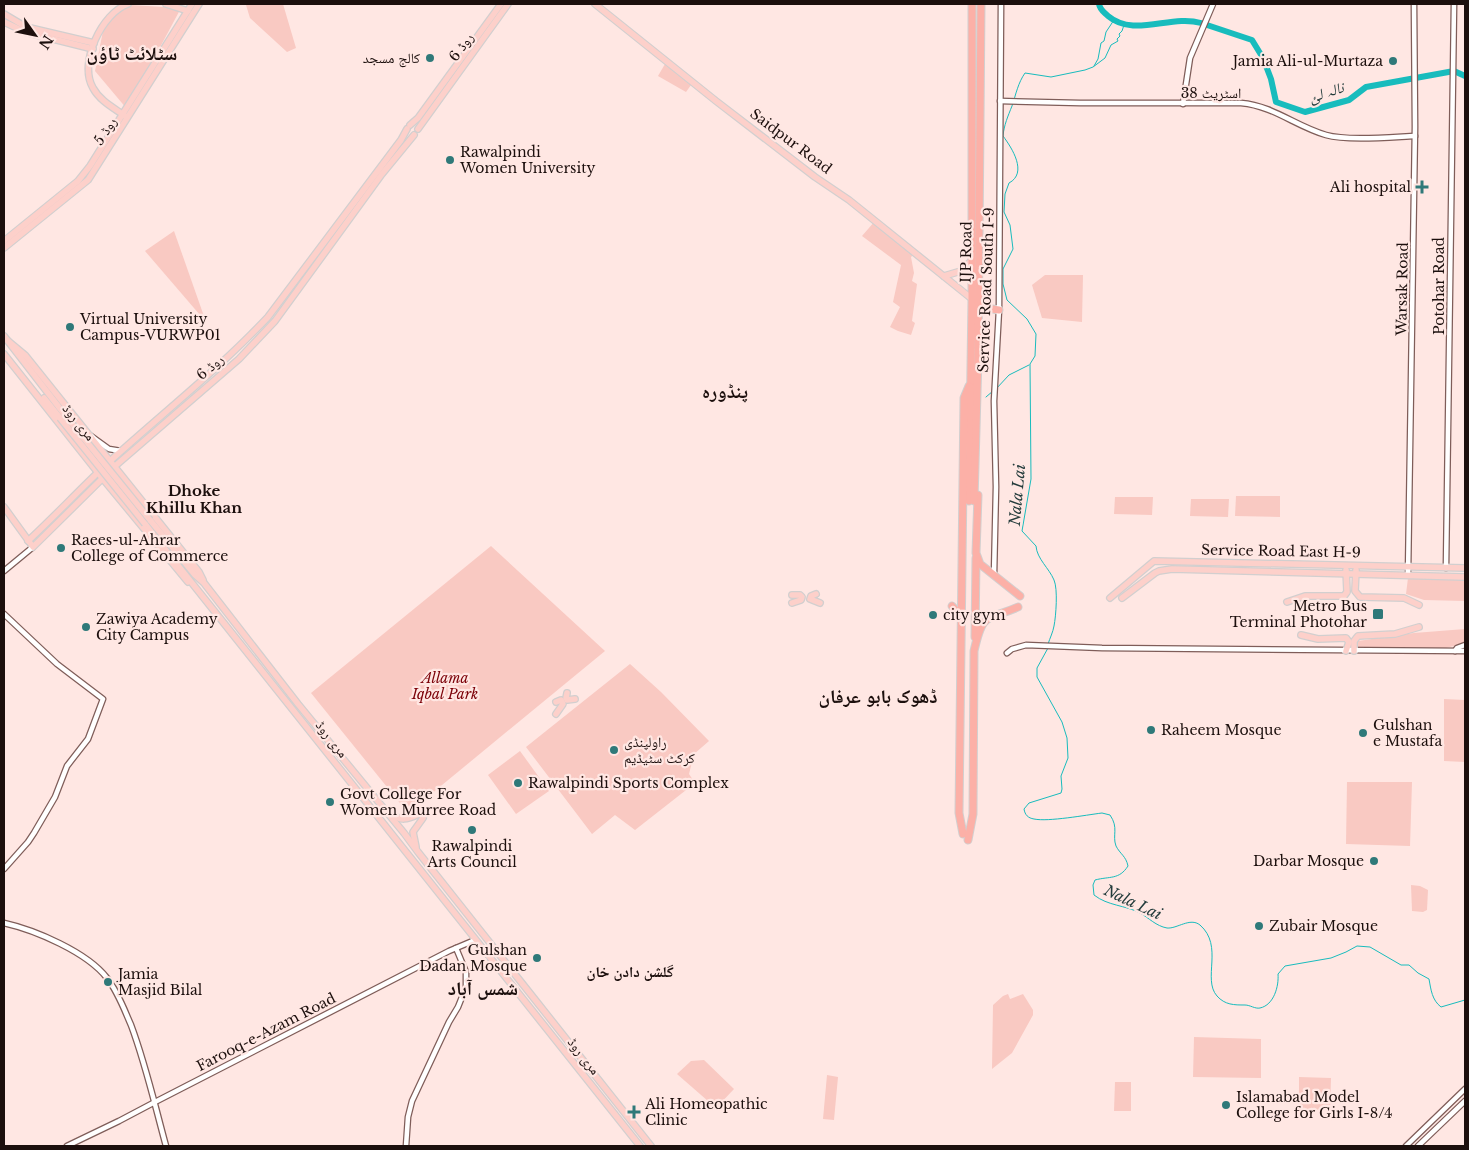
<svg xmlns="http://www.w3.org/2000/svg" width="1469" height="1150" viewBox="0 0 1469 1150" font-family="'Libre Baskerville','Noto Naskh Arabic',serif">
<style>
.green{fill:#f9c9c2}
.lines{fill:none;stroke-linecap:round;stroke-linejoin:round}
.stream{stroke:#18bcbd;stroke-width:1}
.river{stroke:#18bcbd;stroke-width:6}
.minor-casing{stroke:#7f5d59;stroke-width:7}
.major-casing{stroke:#d2cfcf;stroke-width:8}
.highway-casing{stroke:#d2cfcf;stroke-width:9}
.minor{stroke:#fff;stroke-width:4.5}
.major{stroke:#fdd0ca;stroke-width:5.5}
.highway{stroke:#fcb0a7;stroke-width:7}
.major-bridge-casing{stroke:#d2cfcf;stroke-width:8;stroke-linecap:butt}
.major-bridge{stroke:#fdd0ca;stroke-width:5.5}
.poi-dot{fill:#2f7979;stroke:#ffe7e3;stroke-width:2}
.labels{text-anchor:middle;dominant-baseline:central;stroke-width:4.5;stroke-linejoin:round;paint-order:stroke}
.street-label{font-size:14px;fill:#1c0f0d;stroke:#ffe7e3}
.poi-label{font-size:14px;fill:#1c0f0d;stroke:#ffe7e3;text-anchor:start}
.park-label{font-size:14px;font-style:italic;fill:#7c0108;stroke:#ffe7e3}
.water-label{font-size:15px;font-style:italic;fill:#233b3b;stroke:#ffe7e3}
.neighbourhood-label{font-size:15px;font-weight:bold;fill:#1c0f0d;stroke:#ffe7e3}
.district-label{font-size:19px;font-weight:bold;fill:#1c0f0d;stroke:#ffe7e3}
</style>
<rect width="100%" height="100%" fill="#ffe7e3"/>
<g class="green">
<path d="M250,4H283L296,48L287,52L250,18L246,5Z"/>
<path d="M130,5L181,8L127,109L95,71L105,21Z"/>
<path d="M665,64L691,85L686,92L658,76Z"/>
<path d="M875,221L916,252L911,257L914,273L912,281L917,284L912,321L915,323L911,335L898,331L890,327L900,307L893,302L901,265L862,236Z"/>
<path d="M174,231L206,322L145,251Z"/>
<path d="M1045,275H1083L1082,322L1042,318L1032,285Z"/>
<path d="M1236,496H1280V517L1235,516Z"/>
<path d="M1115,497H1153L1152,515L1114,514Z"/>
<path d="M1191,499H1229L1228,517L1190,516Z"/>
<path d="M491,546L605,651L408,813L311,693Z"/>
<path d="M1408,578L1465,579V601L1424,600L1406,594Z"/>
<path d="M1465,629V643L1446,648H1356L1358,641L1414,633Z"/>
<path d="M630,664L661,692L709,741L694,754L689,774L695,783L635,830L615,815L592,834L526,747Z"/>
<path d="M1444,699L1465,700V762L1444,761Z"/>
<path d="M520,751L549,791L516,814L488,775Z"/>
<path d="M1347,782H1412L1410,846L1346,844Z"/>
<path d="M1411,885L1420,886L1428,890L1427,910L1423,912L1412,911Z"/>
<path d="M1008,994L1010,999L1023,994L1033,1010V1015L1012,1053L992,1069L993,1005L1003,996Z"/>
<path d="M1194,1037L1261,1039V1078L1193,1077Z"/>
<path d="M704,1060L734,1089L716,1108L677,1074L691,1061Z"/>
<path d="M827,1075L838,1077L834,1120L823,1119Z"/>
<path d="M1299,1077L1331,1078L1330,1110L1299,1109Z"/>
<path d="M1115,1082H1131V1111H1114Z"/>
</g>
<g class="lines">
<g class="stream">
<path d="M1094,66L1098,59L1101,43L1104,41L1106,32L1114,20"/>
<path d="M996,389L1009,375L1029,365"/>
<path d="M986,397L993,391"/>
<path d="M1048,644C1050,638 1053,632 1054,626C1056,616 1058,589 1054,580C1049,568 1037,559 1036,546L1022,531L1031,479L1030,364L1035,356L1036,334L1027,319L1007,300L1003,284V269L1013,249L1010,225L1004,212L1005,194L1009,183C1028,173 1012,148 1003,136C1004,125 1008,116 1012,106C1016,94 1018,83 1025,73L1051,77L1085,70L1093,67L1105,58L1111,45L1118,41L1117,39L1120,36L1119,34L1122,31L1124,25"/>
<path d="M1048,648L1037,668V677L1062,722L1067,738L1068,758L1061,776L1062,789L1061,793L1029,803L1024,809C1025,815 1028,818 1034,819C1048,822 1086,815 1102,813L1110,815C1119,828 1112,835 1116,846C1120,854 1126,856 1128,866C1119,880 1110,876 1095,880L1093,885L1094,895C1108,906 1125,905 1140,913C1149,918 1156,926 1167,928C1177,929 1190,917 1200,925C1224,946 1202,979 1217,996C1225,1005 1234,1005 1245,1005C1250,1005 1255,1009 1260,1008C1274,1005 1279,986 1278,974L1285,966L1331,958L1346,952L1357,946L1370,947L1401,965H1409L1418,973L1429,979C1431,990 1432,1000 1441,1007L1465,1000"/>
</g>
<g class="river">
<path d="M1099,4C1100,10 1104,12 1108,16C1134,38 1171,14 1201,23"/>
<path d="M1207,25L1252,40L1263,58L1271,79L1276,102L1305,112L1349,100L1366,87L1454,71L1465,76"/>
</g>
<g class="minor-casing">
<g id="minor">
<path d="M1000,101L1080,103H1241C1274,106 1295,126 1326,135C1347,141 1392,137 1415,136"/>
<path d="M1183,104L1190,58L1213,4"/>
<path d="M91,436L109,449L121,451"/>
<path d="M1446,568L1454,4"/>
<path d="M4,571L33,547"/>
<path d="M994,575L996,487L994,401L999,310L1001,4"/>
<path d="M1408,575L1415,127L1414,4"/>
<path d="M4,614L57,664L103,699L88,739L67,766L55,797L34,833L28,842L4,869"/>
<path d="M1455,651L1457,648L1465,645"/>
<path d="M1007,653L1012,649L1026,645L1102,648L1465,651"/>
<path d="M4,923C35,930 87,952 107,978C118,992 124,1009 131,1025C146,1065 155,1106 166,1146"/>
<path d="M67,1146L119,1121L155,1102L449,951L475,940"/>
<path d="M406,1146L408,1117L412,1101L449,1022L458,1007L466,987V972L456,948"/>
<path d="M1406,1146L1465,1089"/>
<path d="M1418,1146L1465,1101"/>
</g>
</g>
<g class="major-casing">
<g id="major">
<path d="M166,4L188,11"/>
<path d="M595,4L716,101L815,177L849,200L972,299"/>
<path d="M4,14L26,27L94,43"/>
<path d="M4,22L25,32L93,49"/>
<path d="M125,116C114,108 100,101 93,88C78,63 102,13 128,4"/>
<path d="M410,125L418,118L501,4"/>
<path d="M418,129L508,4"/>
<path d="M4,241L78,181L90,166L192,4"/>
<path d="M4,248L88,180L199,4"/>
<path d="M944,276L961,271L972,260"/>
<path d="M4,336L65,415"/>
<path d="M7,340L25,355L199,572L203,580"/>
<path d="M4,354L103,479L188,582"/>
<path d="M44,398L60,418"/>
<path d="M4,507L33,547L114,467L239,359L275,321L382,174L414,135"/>
<path d="M150,520L195,575L204,583L298,704L404,833L418,852L651,1146"/>
<path d="M145,524L640,1146"/>
<path d="M28,541C56,515 82,487 110,461C163,413 219,369 268,317L401,140L407,129"/>
<path d="M1356,570L1355,591L1360,597L1404,598L1419,605"/>
<path d="M816,594L811,596L810,599L820,603"/>
<path d="M1110,598L1154,561L1465,568"/>
<path d="M1122,598L1155,573L1159,571L1172,569L1465,577"/>
<path d="M1287,602L1305,596H1344L1347,592L1346,570"/>
<path d="M792,603L801,600L802,597L800,595H792"/>
<path d="M1301,635L1318,639L1346,638L1349,642L1346,651"/>
<path d="M1354,651V641L1358,636L1395,634L1419,627"/>
<path d="M567,693L566,698L567,700L575,699"/>
<path d="M556,714L563,704L561,700L556,702"/>
<path d="M390,814C402,821 406,820 419,814"/>
<path d="M416,847L413,832L423,818"/>
</g>
</g>
<g class="highway-casing">
<g id="highway">
<path d="M978,307L999,310"/>
<path d="M978,495L976,553L980,564L1020,596"/>
<path d="M969,501L972,299V4"/>
<path d="M974,501L978,357L981,4"/>
<path d="M952,606L962,617"/>
<path d="M975,637L976,558"/>
<path d="M963,834L959,813L964,398L969,386"/>
<path d="M968,840L973,814L974,651C983,611 986,621 1018,607"/>
</g>
</g>
<use href="#minor" class="minor"/>
<use href="#major" class="major"/>
<use href="#highway" class="highway"/>
<g class="major-bridge-casing">
<g id="major-bridge">
<path d="M65,415L150,520"/>
<path d="M60,418L145,524"/>
</g>
</g>
<use href="#major-bridge" class="major-bridge"/>
</g>
<g class="poi-dot">
<circle cx="430" cy="58" r="5"/>
<circle cx="1393" cy="61" r="5"/>
<circle cx="450" cy="160" r="5"/>
<path d="M1419.5 179.5h5v5h5v5h-5v5h-5v-5h-5v-5h5z"/>
<circle cx="70" cy="327" r="5"/>
<circle cx="61" cy="548" r="5"/>
<rect x="1372" y="608" width="12" height="12" rx="2.5"/>
<circle cx="933" cy="615" r="5"/>
<circle cx="86" cy="627" r="5"/>
<circle cx="1151" cy="730" r="5"/>
<circle cx="1363" cy="733" r="5"/>
<circle cx="614" cy="750" r="5"/>
<circle cx="518" cy="783" r="5"/>
<circle cx="330" cy="802" r="5"/>
<circle cx="472" cy="830" r="5"/>
<circle cx="1374" cy="861" r="5"/>
<circle cx="1259" cy="926" r="5"/>
<circle cx="537" cy="958" r="5"/>
<circle cx="108" cy="982" r="5"/>
<circle cx="1226" cy="1105" r="5"/>
<path d="M631.5 1104.5h5v5h5v5h-5v5h-5v-5h-5v-5h5z"/>
</g>
<g class="labels">
<g class="street-label">
<text transform="translate(461 47) rotate(-54)">روڈ 6</text>
<text x="1211" y="93">اسٹریٹ 38</text>
<text transform="translate(105 131) rotate(-58)">روڈ 5</text>
<text transform="translate(791 141) rotate(37)">Saidpur Road</text>
<text transform="translate(966 252) rotate(-89)">IJP Road</text>
<text transform="translate(1439 286) rotate(-90)">Potohar Road</text>
<text transform="translate(1402 289) rotate(-89)">Warsak Road</text>
<text transform="translate(986 290) rotate(-88)">Service Road South I-9</text>
<text transform="translate(210 367) rotate(-40)">روڈ 6</text>
<text transform="translate(79 422) rotate(51)">مری روڈ</text>
<text transform="translate(1281 551) rotate(1)">Service Road East H-9</text>
<text transform="translate(332 739) rotate(52)">مری روڈ</text>
<text transform="translate(266 1032) rotate(-27)">Farooq-e-Azam Road</text>
<text transform="translate(584 1056) rotate(52)">مری روڈ</text>
</g>
<g class="poi-label">
<text x="420" y="58" text-anchor="end">کالج مسجد</text>
<text x="1383" y="61" text-anchor="end">Jamia Ali-ul-Murtaza</text>
<text x="460" y="152">Rawalpindi<tspan x="460" dy="16">Women University</tspan></text>
<text x="1411" y="187" text-anchor="end">Ali hospital</text>
<text x="80" y="319">Virtual University<tspan x="80" dy="16">Campus-VURWP01</tspan></text>
<text x="71" y="540">Raees-ul-Ahrar<tspan x="71" dy="16">College of Commerce</tspan></text>
<text x="1367" y="606" text-anchor="end">Metro Bus<tspan x="1367" dy="16">Terminal Photohar</tspan></text>
<text x="943" y="615">city gym</text>
<text x="96" y="619">Zawiya Academy<tspan x="96" dy="16">City Campus</tspan></text>
<text x="1373" y="725">Gulshan<tspan x="1373" dy="16">e Mustafa</tspan></text>
<text x="1161" y="730">Raheem Mosque</text>
<text x="624" y="742">راولپنڈی<tspan x="624" dy="16">کرکٹ سٹیڈیم</tspan></text>
<text x="528" y="783">Rawalpindi Sports Complex</text>
<text x="340" y="794">Govt College For<tspan x="340" dy="16">Women Murree Road</tspan></text>
<text x="472" y="846" text-anchor="middle">Rawalpindi<tspan x="472" dy="16">Arts Council</tspan></text>
<text x="1364" y="861" text-anchor="end">Darbar Mosque</text>
<text x="1269" y="926">Zubair Mosque</text>
<text x="527" y="950" text-anchor="end">Gulshan<tspan x="527" dy="16">Dadan Mosque</tspan></text>
<text x="118" y="974">Jamia<tspan x="118" dy="16">Masjid Bilal</tspan></text>
<text x="1236" y="1097">Islamabad Model<tspan x="1236" dy="16">College for Girls I-8/4</tspan></text>
<text x="645" y="1104">Ali Homeopathic<tspan x="645" dy="16">Clinic</tspan></text>
</g>
<g class="park-label">
<text x="445" y="678">Allama<tspan x="445" dy="16">Iqbal Park</tspan></text>
</g>
<g class="water-label">
<text transform="translate(1326 92) rotate(-18)">نالہ لئ</text>
<text transform="translate(1017 495) rotate(-85)">Nala Lai</text>
<text transform="translate(1133 902) rotate(25)">Nala Lai</text>
</g>
<g class="neighbourhood-label">
<text x="194" y="490">Dhoke<tspan x="194" dy="17">Khillu Khan</tspan></text>
<text x="630" y="971">گلشن دادن خان</text>
</g>
<g class="district-label">
<text x="132" y="53">سٹلائٹ ٹاؤن</text>
<text x="725" y="391">پنڈورہ</text>
<text x="878" y="696">ڈھوک بابو عرفان</text>
<text x="483" y="988">شمس آباد</text>
</g>
</g>
<rect width="1469" height="1150" fill="none" stroke="#1c0f0d" stroke-width="10"/>
<g transform="translate(35 35) rotate(123)" stroke="#ffe7e3" stroke-width="4" paint-order="stroke">
<path d="M0-4L9 19L0 12L-9 19Z" fill="#1c0f0d"/>
<text y="-8" font-size="14" font-weight="bold" text-anchor="middle" fill="#1c0f0d">N</text>
</g>
</svg>
